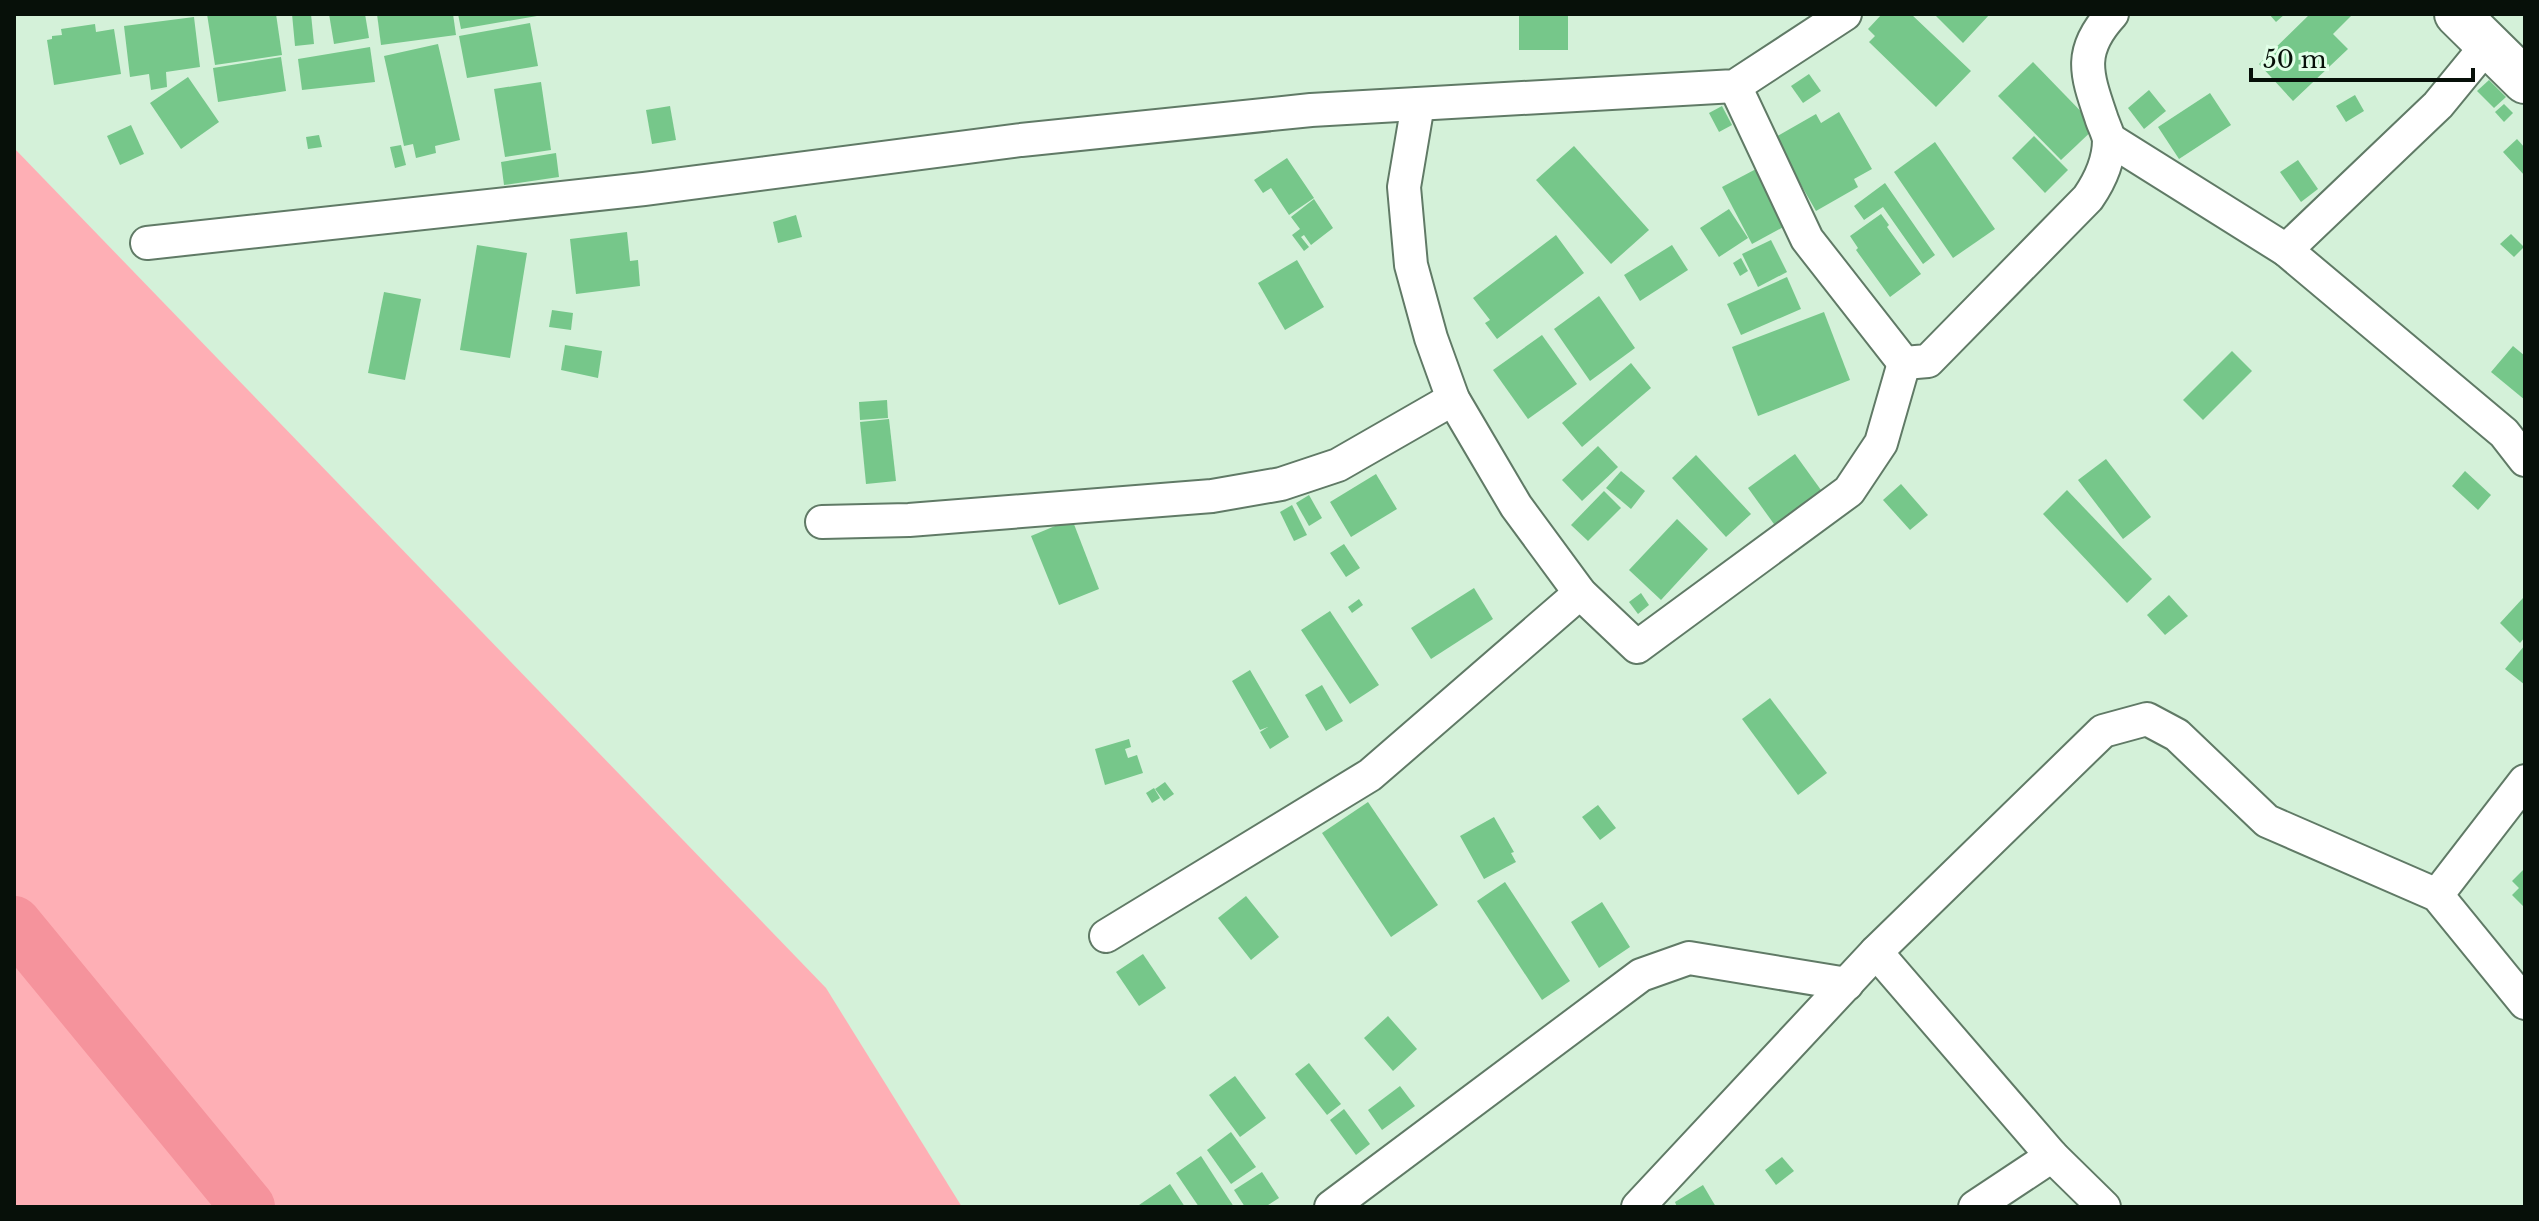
<svg xmlns="http://www.w3.org/2000/svg" width="2539" height="1221" viewBox="0 0 2539 1221" font-family="'Libre Baskerville',serif">
<style>
.green{fill:#feafb5}
.lines{fill:none;stroke-linecap:round;stroke-linejoin:round}
.river{stroke:#f5939c;stroke-width:54}
.building{fill:#76c78a}
.street-casing{stroke:#607a66;stroke-width:36}
.secondary-casing{stroke:#607a66;stroke-width:48}
.street{stroke:#fff;stroke-width:32}
.secondary{stroke:#fff;stroke-width:44}
</style>
<rect width="100%" height="100%" fill="#d4f1d9"/>
<path class="green" d="M14,148L826,988L962,1207H14Z"/>
<g class="lines">
<path class="river" d="M14,923L248,1207"/>
</g>
<g class="building">
<path d="M207,14H276L282,55L215,65Z"/>
<path d="M292,14H311L314,44L295,46Z"/>
<path d="M329,14H365L369,38L334,44Z"/>
<path d="M377,14H453L456,35L381,45Z"/>
<path d="M458,14H536L537,16L461,29Z"/>
<rect x="1519" y="14" width="49" height="36"/>
<path d="M1882,14H1911L1971,71L1936,107L1869,42L1875,36L1868,29Z"/>
<path d="M1934,14H1990L1963,43Z"/>
<path d="M2269,14H2285L2276,22Z"/>
<path d="M2310,14H2353L2333,34L2348,49L2293,101L2259,64Z"/>
<path d="M194,17L200,67L166,72L167,87L151,90L149,74L130,77L124,26Z"/>
<path d="M530,23L538,66L467,78L459,36Z"/>
<path d="M95,24L96,32L114,29L121,74L54,85L47,40L52,39V36L62,35L61,29Z"/>
<path d="M438,44L460,140L435,146L436,153L416,158L413,144L404,146L384,56Z"/>
<path d="M370,47L375,82L302,90L298,59Z"/>
<path d="M281,57L286,91L218,102L213,68Z"/>
<path d="M2033,62L2096,127L2061,160L1998,96Z"/>
<path d="M1809,74L1821,91L1803,103L1791,86Z"/>
<path d="M188,77L219,122L181,149L150,103Z"/>
<path d="M2489,80L2506,97L2494,108L2477,91Z"/>
<path d="M541,82L551,150L505,157L494,89Z"/>
<path d="M2149,90L2166,111L2144,129L2128,108Z"/>
<path d="M2210,93L2231,125L2179,159L2158,127Z"/>
<path d="M2355,95L2364,111L2346,122L2336,106Z"/>
<path d="M2504,104L2513,113L2504,122L2495,112Z"/>
<path d="M670,106L676,140L652,144L646,110Z"/>
<path d="M1722,106L1732,125L1719,132L1709,113Z"/>
<path d="M1839,112L1872,169L1854,179L1858,187L1816,211L1774,138L1816,114L1821,123Z"/>
<path d="M131,125L144,154L120,165L107,136Z"/>
<path d="M319,135L322,147L308,149L306,137Z"/>
<path d="M2034,136L2068,170L2045,193L2012,158Z"/>
<path d="M2517,139L2525,148V176L2503,152Z"/>
<path d="M1935,142L1995,229L1953,258L1894,172Z"/>
<path d="M401,145L406,165L395,168L390,147Z"/>
<path d="M1574,146L1649,230L1611,264L1536,180Z"/>
<path d="M556,153L559,177L504,185L501,162Z"/>
<path d="M1287,158L1314,198L1289,215L1271,188L1263,193L1254,180Z"/>
<path d="M2298,160L2318,189L2301,202L2280,172Z"/>
<path d="M1756,169L1787,225L1752,244L1722,187Z"/>
<path d="M1885,183L1935,255L1923,264L1883,207L1864,220L1854,206Z"/>
<path d="M1314,199L1333,228L1311,245L1304,235L1301,237L1309,247L1304,251L1292,235L1300,229L1291,217Z"/>
<path d="M1729,209L1748,238L1719,257L1700,228Z"/>
<path d="M1881,214L1889,225L1887,227L1921,274L1890,297L1856,250L1858,248L1850,236Z"/>
<path d="M796,215L802,237L778,243L773,222Z"/>
<path d="M627,232L630,261L638,260L640,286L576,294L570,239Z"/>
<path d="M2511,234L2524,247L2514,257L2500,244Z"/>
<path d="M1556,235L1584,273L1497,339L1485,323L1490,320L1473,298Z"/>
<path d="M1771,240L1787,272L1758,287L1742,254Z"/>
<path d="M477,245L527,253L510,358L460,350Z"/>
<path d="M1672,245L1688,270L1640,301L1624,275Z"/>
<path d="M1741,258L1748,271L1740,276L1733,263Z"/>
<path d="M1297,260L1324,307L1285,330L1258,283Z"/>
<path d="M1787,277L1801,309L1741,335L1727,304Z"/>
<path d="M384,292L421,299L405,380L368,373Z"/>
<path d="M1599,296L1635,348L1590,381L1554,329Z"/>
<path d="M552,310L573,313L571,330L549,327Z"/>
<path d="M1824,312L1850,380L1758,416L1732,347Z"/>
<path d="M1542,335L1577,384L1528,419L1493,370Z"/>
<path d="M565,345L602,351L598,378L561,370Z"/>
<path d="M2513,346L2525,356V400L2491,372Z"/>
<path d="M2232,351L2252,371L2203,420L2183,400Z"/>
<path d="M1631,363L1651,388L1582,447L1562,423Z"/>
<path d="M887,400L888,418L860,420L859,402Z"/>
<path d="M889,419L896,481L866,484L860,422Z"/>
<path d="M1598,446L1618,467L1582,501L1562,480Z"/>
<path d="M1795,454L1826,497L1779,531L1748,488Z"/>
<path d="M1696,455L1751,514L1726,537L1672,478Z"/>
<path d="M2106,459L2151,517L2123,539L2078,480Z"/>
<path d="M1621,471L1645,491L1631,509L1606,488Z"/>
<path d="M2465,471L2491,495L2478,510L2452,486Z"/>
<path d="M1376,474L1397,509L1351,537L1330,502Z"/>
<path d="M1901,484L1928,515L1910,530L1883,500Z"/>
<path d="M2067,490L2152,579L2127,603L2043,514Z"/>
<path d="M1604,491L1621,508L1588,541L1571,525Z"/>
<path d="M1309,495L1322,518L1309,526L1296,503Z"/>
<path d="M1292,505L1307,535L1294,541L1280,512Z"/>
<path d="M1072,519L1099,589L1059,605L1031,536Z"/>
<path d="M1677,519L1708,549L1661,600L1629,570Z"/>
<path d="M1344,544L1360,568L1346,577L1330,553Z"/>
<path d="M1474,588L1493,619L1431,659L1411,628Z"/>
<path d="M1641,593L1649,605L1638,614L1629,602Z"/>
<path d="M2169,595L2188,616L2165,635L2147,615Z"/>
<path d="M2523,598L2525,637L2520,643L2500,623Z"/>
<path d="M1359,599L1363,605L1352,613L1348,607Z"/>
<path d="M1330,611L1379,685L1350,704L1301,630Z"/>
<path d="M2525,645V685L2505,669Z"/>
<path d="M1250,670L1289,737L1270,749L1260,732L1268,727L1260,730L1232,681Z"/>
<path d="M1322,685L1343,721L1326,731L1305,695Z"/>
<path d="M1770,698L1827,773L1798,795L1742,719Z"/>
<path d="M1129,739L1131,747L1125,749L1128,758L1137,755L1143,773L1105,785L1095,749Z"/>
<path d="M1165,782L1174,794L1164,801L1155,789Z"/>
<path d="M1154,788L1160,798L1152,803L1146,793Z"/>
<path d="M1368,802L1438,905L1391,937L1322,833Z"/>
<path d="M1598,805L1616,828L1600,840L1582,817Z"/>
<path d="M1494,817L1514,852L1511,853L1516,862L1484,879L1460,836Z"/>
<path d="M2525,868V908L2512,895L2519,888L2512,881Z"/>
<path d="M1505,882L1570,981L1542,1000L1477,901Z"/>
<path d="M1246,896L1279,937L1251,960L1218,918Z"/>
<path d="M1602,902L1630,947L1599,968L1571,922Z"/>
<path d="M1143,954L1166,988L1139,1006L1116,972Z"/>
<path d="M1388,1016L1417,1049L1393,1071L1364,1038Z"/>
<path d="M1309,1063L1341,1104L1327,1115L1295,1074Z"/>
<path d="M1235,1076L1266,1118L1240,1137L1209,1095Z"/>
<path d="M1400,1086L1415,1106L1382,1130L1368,1110Z"/>
<path d="M1344,1109L1370,1144L1356,1155L1330,1120Z"/>
<path d="M1231,1132L1256,1167L1231,1184L1207,1150Z"/>
<path d="M1201,1156L1234,1207H1199L1176,1173Z"/>
<path d="M1782,1157L1794,1171L1776,1185L1765,1170Z"/>
<path d="M1262,1172L1279,1198L1265,1207H1245L1234,1190Z"/>
<path d="M1170,1184L1185,1207H1140L1139,1205Z"/>
<path d="M1703,1185L1716,1207H1677L1675,1202Z"/>
</g>
<g class="lines">
<g class="street-casing">
<g id="street">
<path d="M1735,86L1807,239L1904,363L1928,361L2088,198C2099,182 2109,161 2109,140C2108,133 2103,124 2101,117C2086,73 2078,51 2112,14"/>
<path d="M1418,104L1404,187L1411,265L1431,338L1453,399L1516,506L1580,593L1637,647L1849,491L1881,443L1904,363"/>
<path d="M2109,139L2286,250L2504,433L2525,460"/>
<path d="M147,243L644,189L1021,140L1311,110L1735,86L1845,14"/>
<path d="M2286,250L2438,105L2488,44"/>
<path d="M822,522L909,520L1212,496L1281,484L1338,465L1453,399"/>
<path d="M2437,895L2525,781"/>
<path d="M1106,936L1370,775L1580,593"/>
<path d="M1876,952L2052,1156L2104,1207"/>
<path d="M1331,1207L1641,975L1689,958L1847,984"/>
<path d="M1638,1207L1876,952L2103,731L2147,719L2177,735L2267,821L2437,895L2525,1003"/>
<path d="M1975,1207L2052,1156"/>
</g>
</g>
<g class="secondary-casing">
<path id="secondary" d="M2457,14L2525,81"/>
</g>
<use href="#street" class="street"/>
<use href="#secondary" class="secondary"/>
</g>
<rect width="2539" height="1221" fill="none" stroke="#071009" stroke-width="32"/>
<path d="M2251 68v12h222v-12" fill="none" stroke="#071009" stroke-width="4"/>
<text x="2263" y="68" font-size="24" fill="#071009" stroke="#e1ffe7" stroke-width="6" paint-order="stroke">50 m</text>
</svg>
